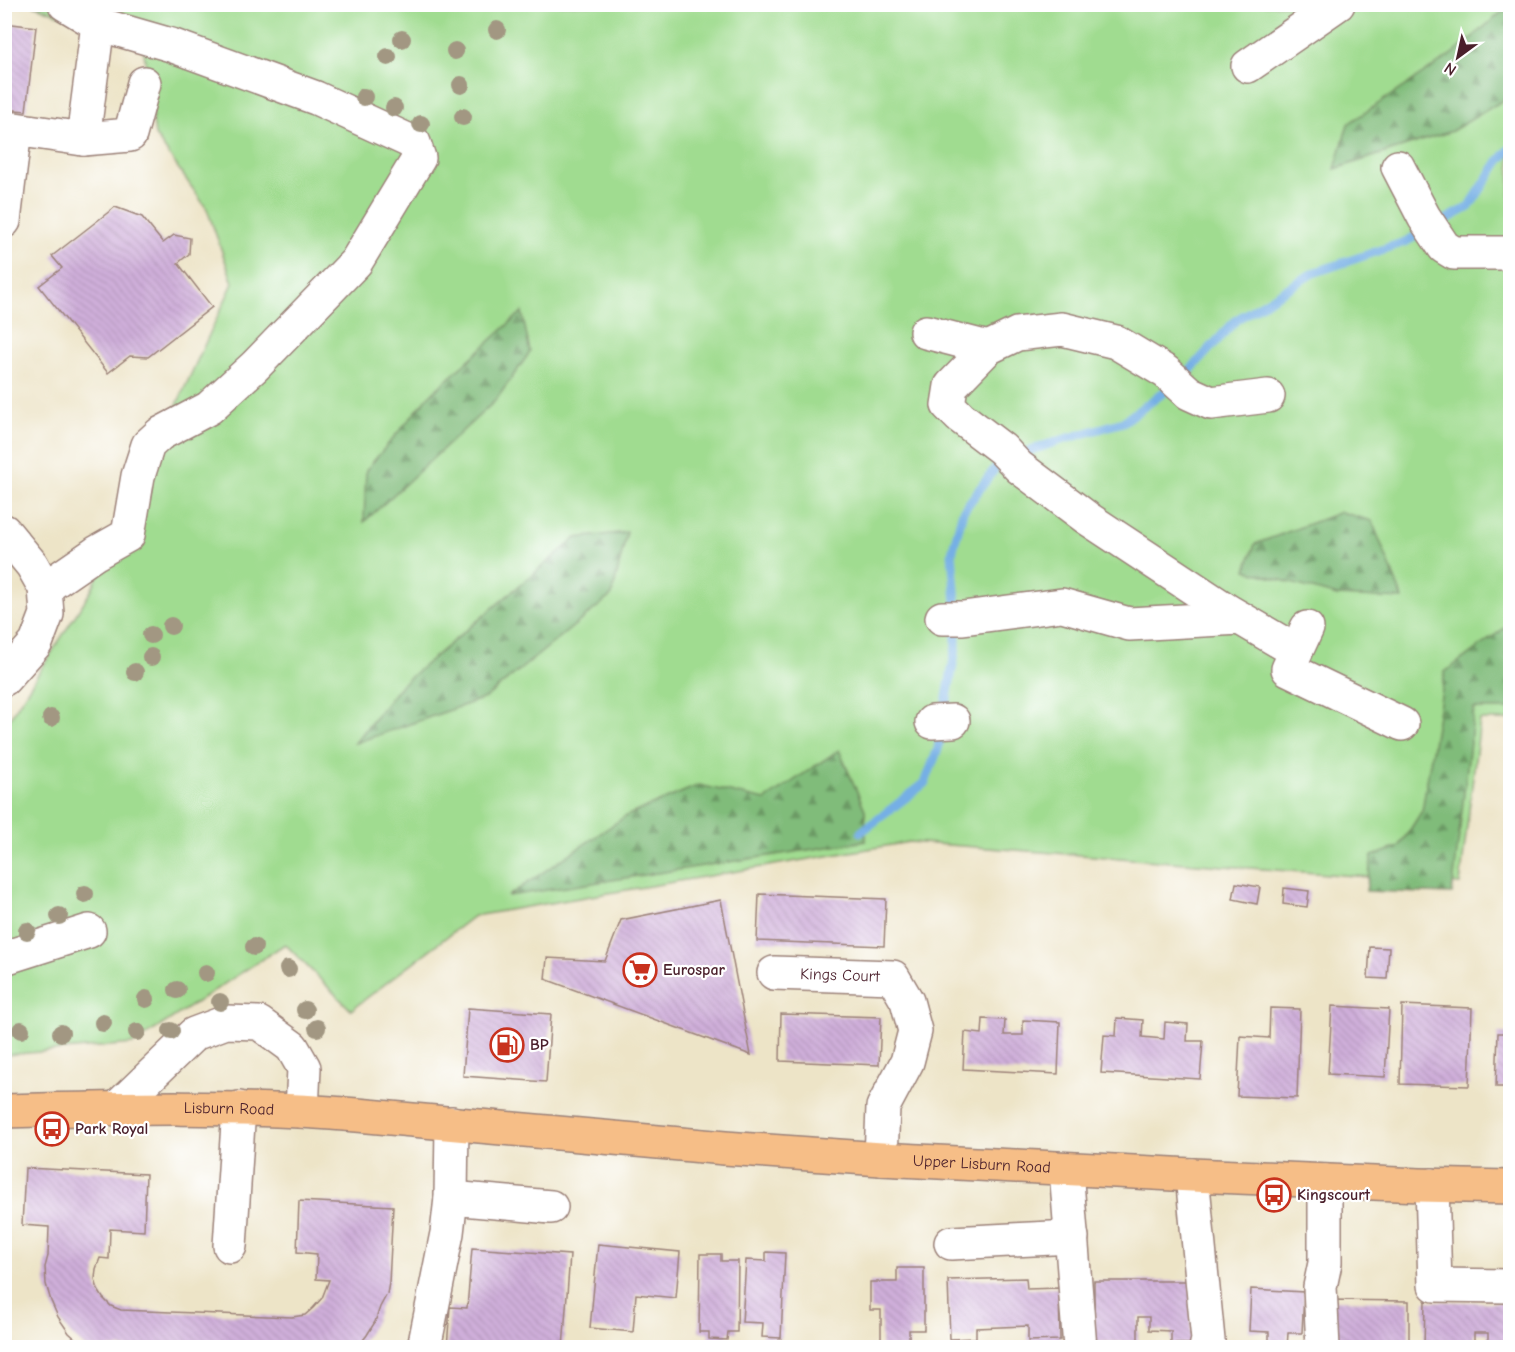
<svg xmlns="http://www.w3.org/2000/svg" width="1515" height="1352" viewBox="0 0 1515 1352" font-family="'Comic Neue',sans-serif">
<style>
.grass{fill:#a0dc90;stroke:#757e5e;stroke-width:1.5}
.forest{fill:url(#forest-firs);stroke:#656e52;stroke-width:1.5}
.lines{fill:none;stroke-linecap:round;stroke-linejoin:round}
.stream{stroke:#74afe5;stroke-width:9}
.building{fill:url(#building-back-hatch)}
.minor-casing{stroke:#9c8279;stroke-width:36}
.major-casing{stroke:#9c8279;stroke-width:36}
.minor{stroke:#fff;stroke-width:33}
.major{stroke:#f6be87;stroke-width:33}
.tree{fill:#a29782}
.labels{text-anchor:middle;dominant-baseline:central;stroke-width:4.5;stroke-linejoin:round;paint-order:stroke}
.poi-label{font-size:16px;font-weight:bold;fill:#4a1f2b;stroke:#fff;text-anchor:start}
.street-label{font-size:16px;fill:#4a1f2b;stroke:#fff}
</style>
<defs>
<pattern id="forest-firs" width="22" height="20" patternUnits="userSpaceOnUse" patternTransform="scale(1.5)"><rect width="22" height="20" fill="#80bc7a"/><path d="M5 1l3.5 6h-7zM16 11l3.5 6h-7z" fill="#6b9864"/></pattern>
<pattern id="building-back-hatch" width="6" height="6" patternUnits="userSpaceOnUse" patternTransform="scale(1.5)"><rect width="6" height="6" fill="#cfafda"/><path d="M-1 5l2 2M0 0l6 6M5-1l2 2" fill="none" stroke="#b396bb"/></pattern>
</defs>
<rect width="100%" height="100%" fill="#fff"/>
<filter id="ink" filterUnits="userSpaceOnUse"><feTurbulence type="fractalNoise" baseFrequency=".0167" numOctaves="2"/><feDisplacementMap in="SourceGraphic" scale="12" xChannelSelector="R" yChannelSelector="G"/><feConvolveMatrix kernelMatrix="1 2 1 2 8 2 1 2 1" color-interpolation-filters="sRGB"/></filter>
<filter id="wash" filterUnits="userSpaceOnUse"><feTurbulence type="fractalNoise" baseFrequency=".008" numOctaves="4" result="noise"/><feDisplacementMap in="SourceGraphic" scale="24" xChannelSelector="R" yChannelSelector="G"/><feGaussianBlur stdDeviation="1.35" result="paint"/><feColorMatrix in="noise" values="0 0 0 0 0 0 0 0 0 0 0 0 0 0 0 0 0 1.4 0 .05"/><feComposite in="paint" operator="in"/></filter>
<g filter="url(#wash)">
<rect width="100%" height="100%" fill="#ede4c7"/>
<path class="grass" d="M33,5H1510V720H1480L1460,884L909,842L474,916L351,1010L285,944L133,1044L5,1055L4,727L91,591L233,283L207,209L155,135L143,45Z"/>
<g class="forest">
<path d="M1510,5V96L1452,131L1335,169L1348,124L1454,53Z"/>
<path d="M522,312L530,352L496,400L364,522L366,470L429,396Z"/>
<path d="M1341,512L1372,521L1403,599L1337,596L1246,570L1255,544Z"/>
<path d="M627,532L612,595L485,698L355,743L401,685L576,538Z"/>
<path d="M1510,624V709H1474L1452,894L1366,891L1372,856L1399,847L1422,811L1445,672Z"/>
<path d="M839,750L865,810L866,841L508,896L626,816L699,785L765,800Z"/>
</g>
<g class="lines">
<g class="stream">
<path d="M1018,455L1055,442L1123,422L1182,379L1236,320L1313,273L1405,242L1469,207L1499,161L1510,149"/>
<path d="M861,832L925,783L938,749L956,647V603L952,553L963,511L1000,462L1005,460"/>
</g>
</g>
<g id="blocks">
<g class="building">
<path d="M4,23L36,27L26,111L4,109Z"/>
<path d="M115,207L142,217L163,243L174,235L190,238L189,254L178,263L212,307L148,357L130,356L108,373L39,286L62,268L52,256Z"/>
<path d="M1236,883L1260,887L1257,904L1233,899Z"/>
<path d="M1284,888L1309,891L1307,907L1283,904Z"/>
<path d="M759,894L886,899L884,946L757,941Z"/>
<path d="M721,900L751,1055L545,979L547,958L605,961L621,920Z"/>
<path d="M1370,947L1389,948L1387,979L1368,978Z"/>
<path d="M1402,1005L1472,1008L1469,1086L1400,1084Z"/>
<path d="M1332,1006L1389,1009L1385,1077L1328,1074Z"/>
<path d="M468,1008L551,1014L546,1082L463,1076Z"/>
<path d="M1270,1008L1300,1009L1297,1098L1237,1096L1240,1036L1269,1038Z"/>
<path d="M781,1014L881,1017L879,1065L780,1061Z"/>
<path d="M1117,1018L1143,1020L1142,1037L1164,1039L1165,1022L1188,1024L1187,1041H1203L1200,1079L1101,1073L1104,1035L1116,1036Z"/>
<path d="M983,1019L1005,1020L1004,1035H1023V1020L1060,1022L1058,1074L963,1069L965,1032L982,1034Z"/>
<path d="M1498,1033H1510V1087H1496Z"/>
<path d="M25,1168L146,1174L144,1231L110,1229L109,1259L100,1258L96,1269L95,1279L98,1290L103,1298L111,1306L121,1310L292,1317L305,1315L313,1308L322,1298L329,1280L316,1279L317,1254L297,1252L299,1201L393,1206L389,1283L387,1294L380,1307L375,1322L367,1335L357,1348H86L69,1333L58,1317L51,1301L46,1284L45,1267L48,1256L49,1227L22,1225Z"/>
<path d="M598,1244L680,1252L676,1298L636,1294L633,1332L590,1328Z"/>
<path d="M472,1248L570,1255L563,1348H447L450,1307L467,1308Z"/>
<path d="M766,1252L785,1253L781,1338L762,1337L763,1323L742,1322L746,1260L766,1261Z"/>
<path d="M700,1254H721V1261H738L737,1332H728L727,1340L709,1339V1332H699Z"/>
<path d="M897,1268H924V1330H909V1348H881V1310H870V1282H897Z"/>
<path d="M1026,1278L1027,1289L1059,1288L1060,1340L1028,1341V1326L976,1328V1338L950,1339L948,1280Z"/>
<path d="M1094,1281H1191V1344H1171V1331L1149,1330V1317H1138V1342H1094Z"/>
<path d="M1251,1289L1304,1292L1302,1333H1288L1287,1348H1269V1332L1249,1331Z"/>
<path d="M1329,1300L1409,1301V1348H1329Z"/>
<path d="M1425,1301L1510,1303V1348H1488V1333H1474V1348H1424Z"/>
</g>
</g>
</g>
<g filter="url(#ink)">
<use href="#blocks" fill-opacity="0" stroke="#9c8279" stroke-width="1.5"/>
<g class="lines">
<g class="minor-casing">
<g id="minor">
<path d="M65,4L98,24"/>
<path d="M1248,66L1338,4"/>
<path d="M1398,167L1424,217L1444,247L1454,253H1510"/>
<path d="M4,221L15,129L83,139L130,135L144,83"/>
<path d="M926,332L988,348"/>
<path d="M1268,396L1211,403L1189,393L1166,372L1116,342L1062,329L1017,334L988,348L951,386L948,405L960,417L1002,449L1019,467L1087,518L1228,611L1296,651"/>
<path d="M4,531L32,565L45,588L47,614L36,643L4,679"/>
<path d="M45,588L96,553L128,535L138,476L148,445L160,434L209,408L255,366L356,262L419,158L414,143L316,98L171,45L98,24L83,139"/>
<path d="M942,618H963L1062,605L1129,624L1240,618"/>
<path d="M1307,628L1288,669L1402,724"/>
<path d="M932,722L953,721"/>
<path d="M4,958L89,931"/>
<path id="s1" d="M774,973L893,977L907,1001L915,1031L907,1062L883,1107L881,1159"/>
<path d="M117,1108L194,1034L226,1022L259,1023L292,1047L304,1068L302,1111"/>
<path d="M1066,1169L1080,1348"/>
<path d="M1192,1175L1208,1340L1206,1348"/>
<path d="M1432,1185L1435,1285L1510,1286"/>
<path d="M451,1198L551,1207"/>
<path d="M951,1243L1072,1237"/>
<path d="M230,1246L239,1108"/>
<path d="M424,1348L447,1233L451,1198L452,1123"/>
<path d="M1323,1348L1320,1287L1325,1263V1181"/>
</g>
</g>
<g class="major-casing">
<g id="major">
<path id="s2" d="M4,1111C122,1108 240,1105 357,1115L725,1148L881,1159L1192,1175L1420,1185L1510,1187"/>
</g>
</g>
<use href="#minor" class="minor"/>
<use href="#major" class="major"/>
</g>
<g class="tree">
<circle cx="497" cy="30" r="9"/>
<circle cx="402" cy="39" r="9"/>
<circle cx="455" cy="51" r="9"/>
<circle cx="388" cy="57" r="9"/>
<circle cx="461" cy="85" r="9"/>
<circle cx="364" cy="97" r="9"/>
<circle cx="394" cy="108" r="9"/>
<circle cx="463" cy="117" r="9"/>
<circle cx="421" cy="124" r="9"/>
<circle cx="171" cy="626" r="9"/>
<circle cx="151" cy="635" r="9"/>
<circle cx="151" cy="657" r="9"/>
<circle cx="135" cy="672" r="9"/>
<circle cx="51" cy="718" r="9"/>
<circle cx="85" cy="894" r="9"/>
<circle cx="59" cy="916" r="9"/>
<circle cx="27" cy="931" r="9"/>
<circle cx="254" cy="947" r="9"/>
<circle cx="288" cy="969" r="9"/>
<circle cx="206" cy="973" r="9"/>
<circle cx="177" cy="990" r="9"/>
<circle cx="146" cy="999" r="9"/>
<circle cx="220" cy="1002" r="9"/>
<circle cx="305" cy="1010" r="9"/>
<circle cx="103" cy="1023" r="9"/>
<circle cx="317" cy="1028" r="9"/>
<circle cx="21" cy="1030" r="9"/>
<circle cx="171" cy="1031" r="9"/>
<circle cx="137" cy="1032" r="9"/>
<circle cx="61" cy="1033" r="9"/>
</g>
</g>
<defs>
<g id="supermarket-ring" transform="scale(1.725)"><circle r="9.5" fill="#fff" stroke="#c8321e" stroke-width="1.5"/><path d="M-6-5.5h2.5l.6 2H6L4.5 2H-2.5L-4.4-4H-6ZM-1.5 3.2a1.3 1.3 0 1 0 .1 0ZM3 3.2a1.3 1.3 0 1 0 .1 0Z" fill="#c8321e"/></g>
<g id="fuel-ring" transform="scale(1.725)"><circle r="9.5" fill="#fff" stroke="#c8321e" stroke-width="1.5"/><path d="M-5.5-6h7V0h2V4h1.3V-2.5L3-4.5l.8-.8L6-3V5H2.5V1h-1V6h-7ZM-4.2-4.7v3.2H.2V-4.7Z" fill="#c8321e"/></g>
<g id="bus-ring" transform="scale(1.725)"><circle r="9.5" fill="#fff" stroke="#c8321e" stroke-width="1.5"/><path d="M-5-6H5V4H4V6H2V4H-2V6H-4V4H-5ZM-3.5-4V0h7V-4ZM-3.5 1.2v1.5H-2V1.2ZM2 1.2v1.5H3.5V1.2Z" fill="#c8321e"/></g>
</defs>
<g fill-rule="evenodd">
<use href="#supermarket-ring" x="640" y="970"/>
<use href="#fuel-ring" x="507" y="1045"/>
<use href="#bus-ring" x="52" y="1129"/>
<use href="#bus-ring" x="1274" y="1195"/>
</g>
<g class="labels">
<g class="poi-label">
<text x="663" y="970">Eurospar</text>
<text x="530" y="1045">BP</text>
<text x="75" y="1129">Park Royal</text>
<text x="1297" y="1195">Kingscourt</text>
</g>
<g class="street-label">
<text stroke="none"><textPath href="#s1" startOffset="66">Kings Court</textPath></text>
<text stroke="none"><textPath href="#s2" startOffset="225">Lisburn Road</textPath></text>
<text stroke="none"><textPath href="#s2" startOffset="980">Upper Lisburn Road</textPath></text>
</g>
</g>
<rect width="1515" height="1352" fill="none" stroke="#fff" stroke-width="24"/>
<g transform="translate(1458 57) rotate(213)" stroke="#ffffff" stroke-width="4.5" paint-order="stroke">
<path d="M0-4.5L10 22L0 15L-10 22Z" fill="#4a1f2b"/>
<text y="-9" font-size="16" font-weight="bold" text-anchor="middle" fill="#4a1f2b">N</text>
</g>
</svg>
